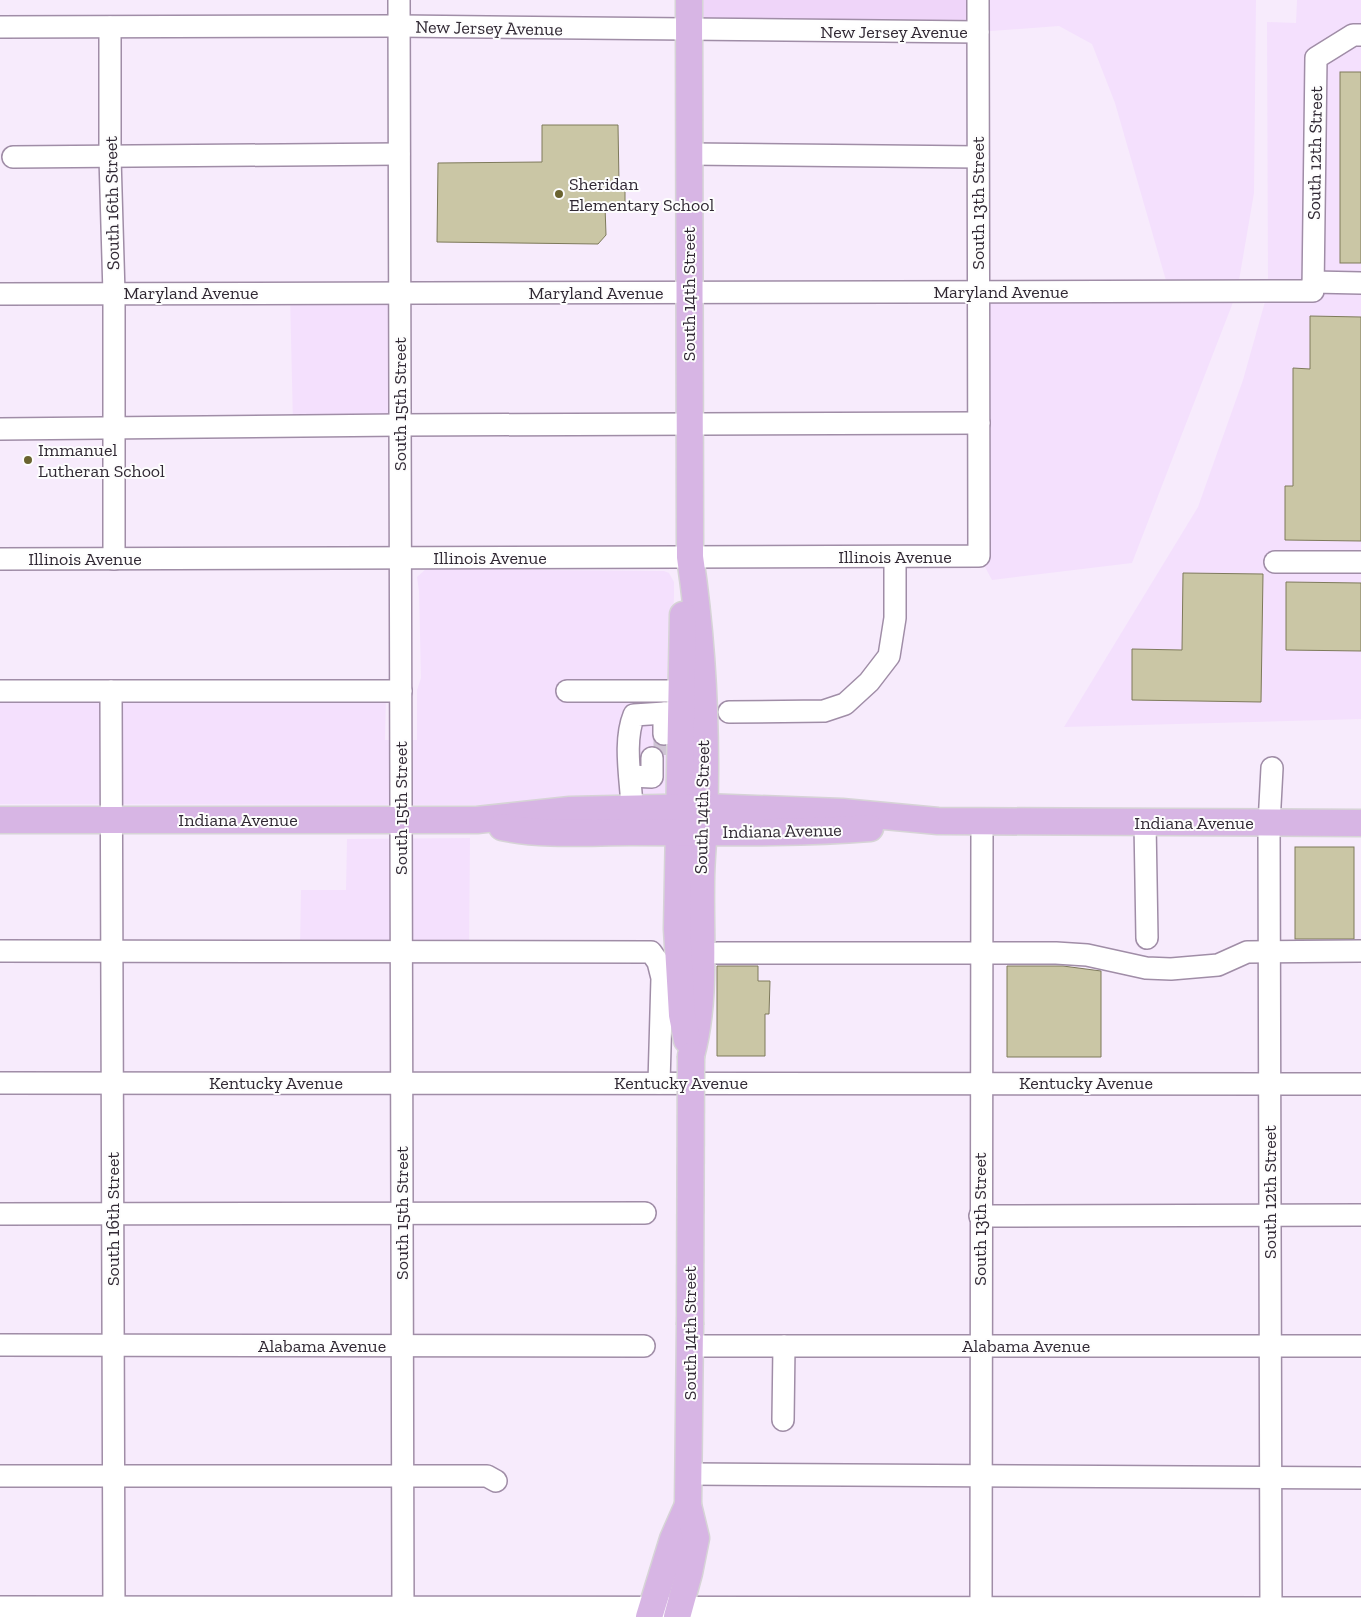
<svg xmlns="http://www.w3.org/2000/svg" width="1361" height="1617" viewBox="0 0 1361 1617" font-family="'Zilla Slab',serif">
<style>
.built{fill:#f4e0fd}
.green{fill:#efd5f9}
.building{fill:#cac6a5;stroke:#7e7a5b}
.lines{fill:none;stroke-linecap:round;stroke-linejoin:round}
.minor-tunnel{stroke:#cfc4d4;stroke-width:21;stroke-dasharray:21 11;stroke-linecap:butt}
.minor-casing{stroke:#a08da7;stroke-width:24}
.major-casing{stroke:#d6d4d6;stroke-width:29}
.minor{stroke:#fff;stroke-width:21}
.major{stroke:#d7b5e4;stroke-width:26}
.major-bridge-casing{stroke:#d6d4d6;stroke-width:29;stroke-linecap:butt}
.major-bridge{stroke:#d7b5e4;stroke-width:26}
.poi-dot{fill:#6a632f;stroke:#fdfdfd;stroke-width:2}
.labels{text-anchor:middle;dominant-baseline:central;stroke-width:4;stroke-linejoin:round;paint-order:stroke}
.street-label{font-size:18px;fill:#312934;stroke:#fdfdfd}
.poi-label{font-size:18px;fill:#312934;stroke:#fdfdfd;text-anchor:start}
</style>
<rect width="100%" height="100%" fill="#f7ebfc"/>
<g class="built">
<path d="M978,0H1256L1254,193L1237,292L1132,563L992,580L979,556L978,292L1169,291L1115,103L1092,44L1059,26L978,32Z"/>
<path d="M1297,0H1361V719L1064,727L1198,507L1243,380L1268,291L1267,22L1296,23Z"/>
<path d="M290,293H400V425L293,423Z"/>
<path d="M426,569L664,571L669,573L674,582V595L668,785L663,796L504,805L0,804V696L386,694L385,740H417V690L421,678L419,591L417,577Z"/>
<path d="M470,838L469,947H300L301,890H346L347,839Z"/>
</g>
<rect class="green" x="697" y="0" width="270" height="23"/>
<g class="building">
<rect x="1340" y="72" width="21" height="191"/>
<path d="M542,125H618L619,183H625V207L605,206L606,235L598,244L437,242L438,163L542,162Z"/>
<path d="M1310,316L1361,317V541L1285,540V486H1293V368L1310,369Z"/>
<path d="M1183,573L1263,574L1261,702L1132,700V649L1182,650Z"/>
<path d="M1286,582L1361,583V651L1286,650Z"/>
<rect x="1295" y="847" width="59" height="92"/>
<path d="M717,966H758V981H770L769,1014H765V1056H717Z"/>
<path d="M1007,966H1063L1101,971V1057H1007Z"/>
</g>
<g class="lines">
<path class="minor-tunnel" d="M664,734V758"/>
<g class="minor-casing">
<g id="minor">
<path d="M399,0L403,1617"/>
<path d="M0,27L399,26L978,32"/>
<path d="M110,27V157L114,294V559"/>
<path d="M689,154L978,157"/>
<path d="M13,157L399,154"/>
<path d="M1313,282L1361,283"/>
<path d="M0,294L1313,291L1316,58L1353,35H1361"/>
<path d="M0,429L400,425L979,423"/>
<path d="M0,559L979,556L978,0"/>
<path d="M1275,562H1361"/>
<path d="M0,691H401"/>
<path d="M111,691L114,1617"/>
<path d="M567,691H680"/>
<path d="M729,712L824,711L845,704L869,682L889,656L895,618V557"/>
<path d="M664,713V734"/>
<path d="M630,776L652,777V758"/>
<path d="M632,808C631,779 623,742 634,715L680,712"/>
<path d="M1145,823L1147,938"/>
<path d="M0,951L651,952L658,962L662,978L659,1083"/>
<path d="M717,953H1056L1087,955L1146,968L1171,969L1218,965L1247,952L1361,951"/>
<path d="M0,1083L1361,1084"/>
<path d="M0,1214L645,1213"/>
<path d="M980,1216L1361,1215"/>
<path d="M0,1345L644,1346"/>
<path d="M690,1346H1361"/>
<path d="M783,1420L784,1346"/>
<path d="M689,1474L1361,1478"/>
<path d="M0,1476H487L496,1481"/>
<path d="M0,1607L1361,1608"/>
<path d="M981,1617L982,821"/>
<path d="M1271,1617L1269,824L1272,768"/>
</g>
</g>
<g class="major-casing">
<g id="major">
<path d="M689,0L690,557C703,644 707,737 704,826C703,845 701,863 701,882C700,940 706,1000 691,1056"/>
<path d="M683,615L677,929L682,1015L687,1040"/>
<path d="M0,820H477L570,810L704,807L842,812L938,821L1361,823"/>
<path d="M502,827C543,836 589,832 631,832C711,832 790,834 870,828"/>
<path d="M649,1617L673,1539L688,1505"/>
<path d="M677,1617L689,1573L696,1538L688,1505L690,1325"/>
</g>
</g>
<use href="#minor" class="minor"/>
<use href="#major" class="major"/>
<g class="major-bridge-casing">
<path id="major-bridge" d="M690,1325L691,1056"/>
</g>
<use href="#major-bridge" class="major-bridge"/>
</g>
<g class="poi-dot">
<circle cx="559" cy="194" r="5"/>
<circle cx="28" cy="460" r="5"/>
</g>
<g class="labels">
<g class="street-label">
<text transform="translate(489 28) rotate(1)">New Jersey Avenue</text>
<text x="894" y="32">New Jersey Avenue</text>
<text transform="translate(1315 153) rotate(-89)">South 12th Street</text>
<text transform="translate(112 203) rotate(-91)">South 16th Street</text>
<text transform="translate(978 203) rotate(-90)">South 13th Street</text>
<text x="1001" y="292">Maryland Avenue</text>
<text x="191" y="293">Maryland Avenue</text>
<text x="596" y="293">Maryland Avenue</text>
<text transform="translate(689 294) rotate(-90)">South 14th Street</text>
<text transform="translate(400 404) rotate(-90)">South 15th Street</text>
<text x="895" y="557">Illinois Avenue</text>
<text x="490" y="558">Illinois Avenue</text>
<text x="85" y="559">Illinois Avenue</text>
<text transform="translate(702 807) rotate(-89)">South 14th Street</text>
<text transform="translate(401 808) rotate(-90)">South 15th Street</text>
<text x="238" y="820">Indiana Avenue</text>
<text x="1194" y="823">Indiana Avenue</text>
<text transform="translate(782 831) rotate(-1)">Indiana Avenue</text>
<text x="276" y="1083">Kentucky Avenue</text>
<text x="681" y="1083">Kentucky Avenue</text>
<text x="1086" y="1083">Kentucky Avenue</text>
<text transform="translate(1270 1192) rotate(-90)">South 12th Street</text>
<text transform="translate(402 1213) rotate(-90)">South 15th Street</text>
<text transform="translate(113 1219) rotate(-90)">South 16th Street</text>
<text transform="translate(980 1219) rotate(-90)">South 13th Street</text>
<text transform="translate(690 1333) rotate(-90)">South 14th Street</text>
<text x="322" y="1346">Alabama Avenue</text>
<text x="1026" y="1346">Alabama Avenue</text>
</g>
<g class="poi-label">
<text x="569" y="184">Sheridan<tspan x="569" dy="21">Elementary School</tspan></text>
<text x="38" y="450">Immanuel<tspan x="38" dy="21">Lutheran School</tspan></text>
</g>
</g>
</svg>
